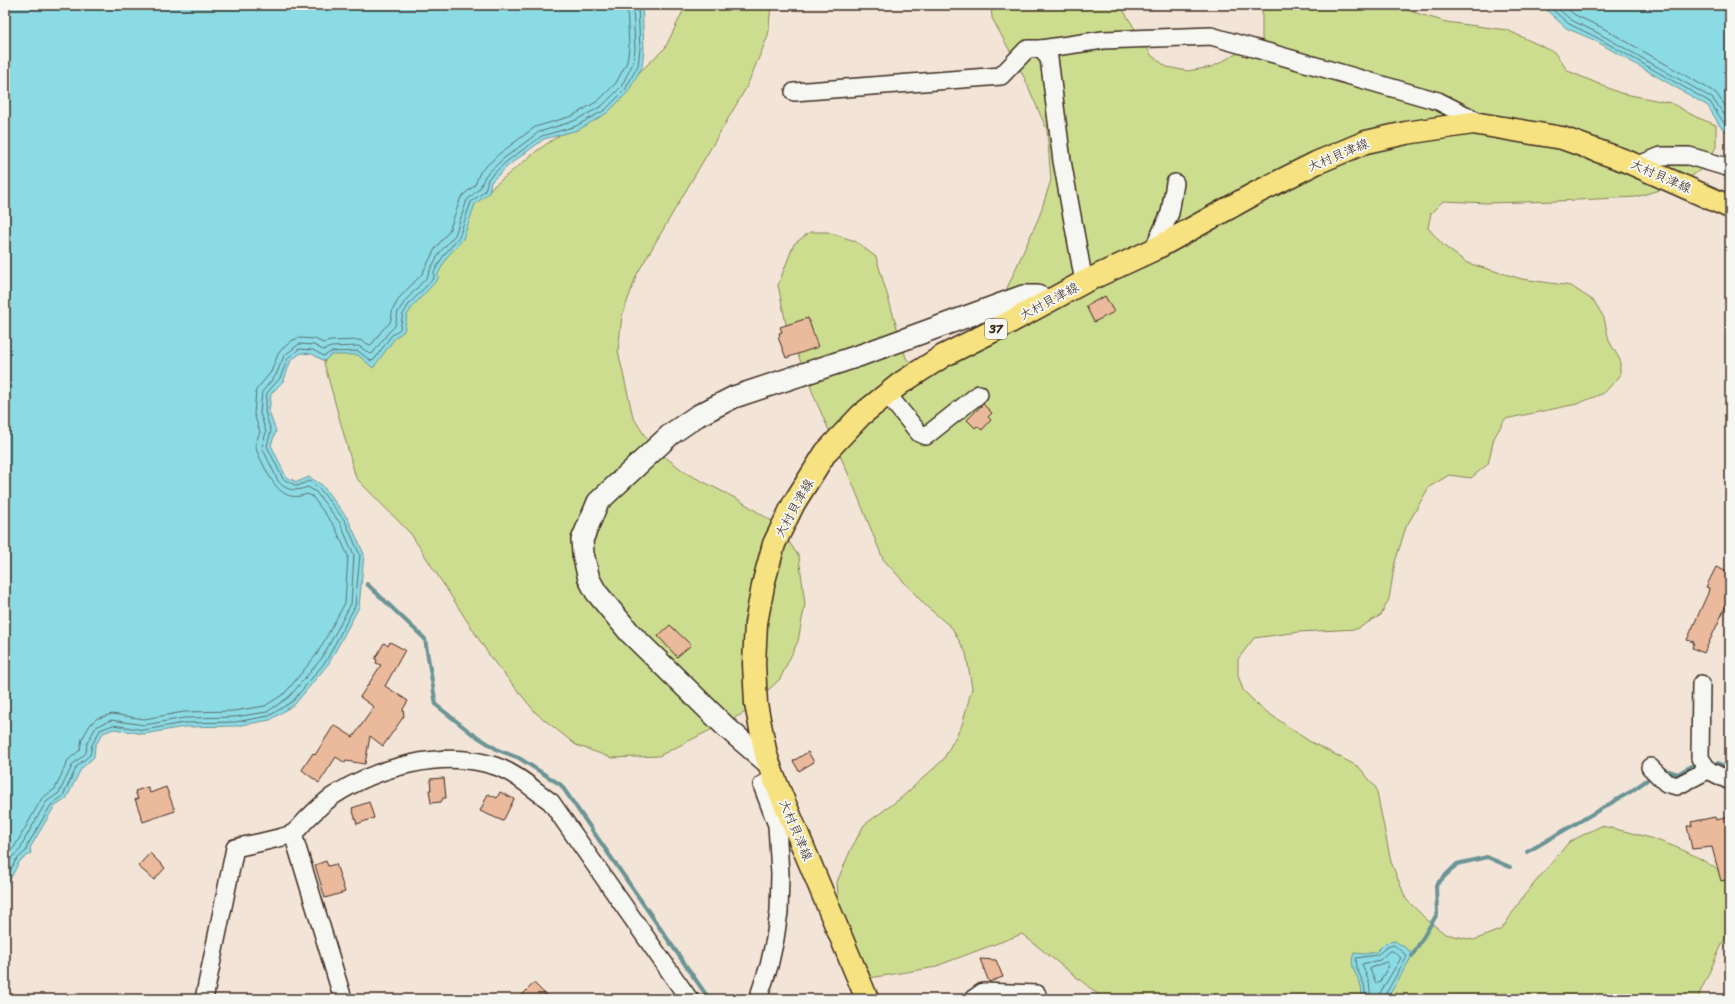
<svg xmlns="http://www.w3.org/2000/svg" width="1735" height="1004" viewBox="0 0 1735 1004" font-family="Sriracha,'Klee One',sans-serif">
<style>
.green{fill:#cddd90;stroke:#848457}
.water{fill:#8bdbe5;stroke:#6b9495}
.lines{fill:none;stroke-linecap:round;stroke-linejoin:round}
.shore{stroke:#5b716e;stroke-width:1}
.stream{stroke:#6b9495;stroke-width:4}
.building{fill:#ebb99c;stroke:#3b2a1e}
.minor-casing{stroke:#3b2a1e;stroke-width:20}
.tertiary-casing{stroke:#3b2a1e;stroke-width:24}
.primary-casing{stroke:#3b2a1e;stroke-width:25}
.minor{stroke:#f6f6f2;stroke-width:17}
.tertiary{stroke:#f6f6f2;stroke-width:21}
.primary{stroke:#f7e281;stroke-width:22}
.labels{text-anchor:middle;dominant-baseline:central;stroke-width:4;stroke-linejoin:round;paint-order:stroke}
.shield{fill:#f6f6f2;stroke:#73675e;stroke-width:1}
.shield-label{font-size:12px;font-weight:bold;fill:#3b2a1e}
.street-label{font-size:13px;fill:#3b2a1e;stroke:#f6f6f2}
</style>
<rect width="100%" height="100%" fill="#f3e4d8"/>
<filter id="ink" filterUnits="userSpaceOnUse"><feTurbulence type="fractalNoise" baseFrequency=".025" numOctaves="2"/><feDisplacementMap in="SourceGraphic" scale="8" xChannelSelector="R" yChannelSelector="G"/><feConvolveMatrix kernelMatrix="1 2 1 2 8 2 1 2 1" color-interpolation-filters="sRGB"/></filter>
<g filter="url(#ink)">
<g class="green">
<path d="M686,5H771L768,36L746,88L637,274L622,316L618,351L633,417L652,447L686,473L739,500L778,525L799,557L805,604L798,641L780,679L744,713L659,756L612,758L576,745L536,713L491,658L411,534L356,478L324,363L342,325L430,238L538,150L610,100L665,48Z"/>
<path d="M991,5H1120L1152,56L1167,67L1187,71L1212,67L1262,40V5H1390L1446,22L1507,30L1554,52L1568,71L1620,93L1671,103L1696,117L1716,125V147L1706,166L1682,183L1636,197L1557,201L1488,203L1443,201L1431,213L1428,228L1444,246L1467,263L1522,279L1571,286L1594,301L1604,318L1609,341L1620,360V376L1604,393L1577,404L1505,419L1494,438L1488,464L1471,478L1449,475L1429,487L1406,527L1395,562L1389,599L1381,615L1357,629L1299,632L1254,638L1238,659V675L1243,690L1261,708L1309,741L1359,767L1376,788L1391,862L1406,899L1425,918L1445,934L1474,940L1502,929L1522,898L1569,842L1601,826C1640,834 1682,845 1715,868C1720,872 1725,878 1730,883V927L1697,999H1104L1022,934L931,968L869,978L840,922L837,882L851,849L864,825L901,798L943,760L962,725L972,688L966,653L952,628L925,605L883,559L854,487L816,401L786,324L778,285L794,244L810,232H827L855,241L876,257L906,358L916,369L940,370L965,356L999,306L1039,217L1051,180L1047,130L1024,77L992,18Z"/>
</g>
<g class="water">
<path d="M5,5H642L644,49L642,67L628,92L607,113L578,130L544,139L509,165L491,182L489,193L475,204L463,239L447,257L438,274V279L413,306L407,315L404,331L395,338L373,368L358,355H331L324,361L312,354L301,353L291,360L284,380L271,394L269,412L276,431L271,445L286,477L297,482L309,477L322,485L348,519L364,554L359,607L329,663L295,704L270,720L236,726L184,727L144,734L114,729L103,733L95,746L94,757L81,769L66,799L54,807L30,848L31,853L19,862L5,889Z"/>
<path d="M924,5H978L960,8Z"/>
<path d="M1541,5H1730V135L1720,126L1708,106L1594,40L1566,28Z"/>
<path d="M1395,941L1410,951L1412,956L1387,999H1362C1362,994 1362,988 1360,983C1355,972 1349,964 1354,953L1365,954L1376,952L1385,943Z"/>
</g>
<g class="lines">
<g class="shore">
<path d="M1547,5L1569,24L1596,37L1710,102L1724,123L1730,129"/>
<path d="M1554,5L1571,20L1598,33L1712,98L1730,122"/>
<path d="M1563,5L1575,15L1601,27L1716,93L1730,113"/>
<path d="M5,857L15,846L42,798L55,789L68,760L80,750L82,739L90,725L96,719L112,714L144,719L184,712L234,711L265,706L285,693L317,654L345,603L348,556L335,527L312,496L307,494C285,503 274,486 265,468C262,462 258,455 256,448V442L260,432L254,414L256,390L271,372L278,354L282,349L293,340L300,338L315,339L323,343L330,341L360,340L370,345L372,344L383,329L390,323L393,309L400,297L422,274L435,249L449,231L461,197L475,185L480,172L499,154L535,127L572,116L598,101L616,83L627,62L629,48L627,5"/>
<path d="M5,870L12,857L21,849L22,844L46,802L59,793L73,764L86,753L87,743L96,727L111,720L144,725L184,718L235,717L267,712L289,697L322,658L351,604L354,555L340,523L316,492L308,487C297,491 287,492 278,481L262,447L266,432L260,413L262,392L276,375L284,356L299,344L314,345L323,350L331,347L359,346L370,354L373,353L388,333L395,326L398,312L405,301L428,276L430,270L440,252L455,235L467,200L480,188L485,176L503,159L539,132L574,121L602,106L621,87L633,63L635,49L633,5"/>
<path d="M5,880L16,860L26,851L27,846L51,805L63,796L77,766L90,755L92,745L100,730L113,725L144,730L184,723L235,722L269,716L293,701L326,661L355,606L360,555L345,521L319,488L309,481L297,486L283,479L267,446L271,431L265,412L267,393L280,378L288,358L299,349L313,350L324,356L331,352L358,351L371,361L374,360L391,336L400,329L403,314L409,304L434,278V272L444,255L459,237L471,202L485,191L488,179L506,162L542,136L576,126L605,110L625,90L638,65L640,49L638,5"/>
<path d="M1387,962L1389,965L1379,983H1376L1370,969Z"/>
<path d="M1366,999L1364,984L1357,969L1356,958L1377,955L1387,947L1394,945L1407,956L1383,999"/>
<path d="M1371,999L1369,982L1362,964L1380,960L1389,951H1393L1401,958L1380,993L1378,999"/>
</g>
<g class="stream">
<path d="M367,584L425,639L436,705L470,732L498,750L519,758L561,785L709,999"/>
<path d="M1718,763L1730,770"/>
<path d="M1662,769L1678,774L1691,766"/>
<path d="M1527,852L1630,792L1647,780"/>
<path d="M1412,956L1437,914L1436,885L1457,864L1487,857L1510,867"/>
</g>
</g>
<g class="building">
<path d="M1105,296L1114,312L1094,322L1086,306Z"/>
<path d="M808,318L818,347L786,358L778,337L780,336L779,333L782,332L780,327Z"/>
<path d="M983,404L992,413L988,417L991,420L982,430L977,426L975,428L967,420Z"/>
<path d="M1716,567L1730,573V600L1726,608H1725L1704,653L1692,648L1694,642L1687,640L1708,593L1709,588L1706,587Z"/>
<path d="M670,625L691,645L677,657L658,636Z"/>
<path d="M390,642L405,650L385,686L408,701L403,709L404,716L383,746L370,736L365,764L346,761L345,763L336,757L319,783L302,770L313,753L315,755L334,725L353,737L374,707L360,697L381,665L376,663L377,660L375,659L384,643L388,646Z"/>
<path d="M808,752L814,762L799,771L793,761Z"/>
<path d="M444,778L446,798H443L441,802L431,803L429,790H431L430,779Z"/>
<path d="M148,787L150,793L166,787L175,811L143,822L135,799H138L135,791Z"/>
<path d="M500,792L514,799L503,821L480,811L488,794L497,798Z"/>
<path d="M369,802L374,818L357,824L352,808Z"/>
<path d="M1715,817L1716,820L1730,817V879L1721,881L1712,847L1692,849L1687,826H1692L1691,822Z"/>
<path d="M150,853L165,868L154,880L138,866Z"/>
<path d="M326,861L328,866L336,864L345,892L325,898L315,865Z"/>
<path d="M980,959L996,960L1003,977L989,982Z"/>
<path d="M534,983L550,999H518Z"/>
</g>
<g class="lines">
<g class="minor-casing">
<g id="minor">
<path d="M1041,49L1103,40L1211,36L1438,101L1483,124"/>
<path d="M794,92L1001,76L1027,49H1041L1049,58L1062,161L1084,282"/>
<path d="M1636,166L1661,156H1689L1730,168"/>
<path d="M1153,250L1170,213L1175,183"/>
<path d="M887,394L919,433L926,436L979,394"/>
<path d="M1701,684L1700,758L1708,770"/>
<path d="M1650,767L1666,783L1677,786L1708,770L1730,781"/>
<path d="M293,834L343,999"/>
<path d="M204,999L235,848C246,845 286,838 293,833C298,830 302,824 306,820C314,812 323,803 333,796C377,767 443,749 495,766C516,773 533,789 551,802L689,999"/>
<path d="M758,999L769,966L775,939L779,912L780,874L777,825L762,785L774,778"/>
<path d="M973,999L983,992L1037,994"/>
</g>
</g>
<g class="tertiary-casing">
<path id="tertiary" d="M769,764L727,728L630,633L596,592L589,579L583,554L582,540L598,502L671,434L697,416L734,397L861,355L1023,296H1037L1049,301"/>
</g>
<g class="primary-casing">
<path id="primary" d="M867,999L774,778L766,755L756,704L754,664L756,623L764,581L774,544L794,503L826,452L861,415L901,383L943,356L999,328L1084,282L1153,250L1254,194L1316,163L1366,142L1406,133L1473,123L1562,138L1626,161L1730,207"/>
</g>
<use href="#minor" class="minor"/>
<use href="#tertiary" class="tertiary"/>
<use href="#primary" class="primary"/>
</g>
</g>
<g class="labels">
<rect class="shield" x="985" y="319" width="22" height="20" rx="3"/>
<g class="shield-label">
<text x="996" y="329">37</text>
</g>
<g class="street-label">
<text transform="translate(1338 155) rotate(-23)">大村貝津線</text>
<text transform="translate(1661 176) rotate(24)">大村貝津線</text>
<text transform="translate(1049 301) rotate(-28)">大村貝津線</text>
<text transform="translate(794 508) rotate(-61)">大村貝津線</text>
<text transform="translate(796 830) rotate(67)">大村貝津線</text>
</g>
</g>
<rect width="1735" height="1004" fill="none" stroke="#f6f6f2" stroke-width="20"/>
<rect x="10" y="10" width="1715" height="984" fill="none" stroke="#3b2a1e" stroke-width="1.5" filter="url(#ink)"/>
</svg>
